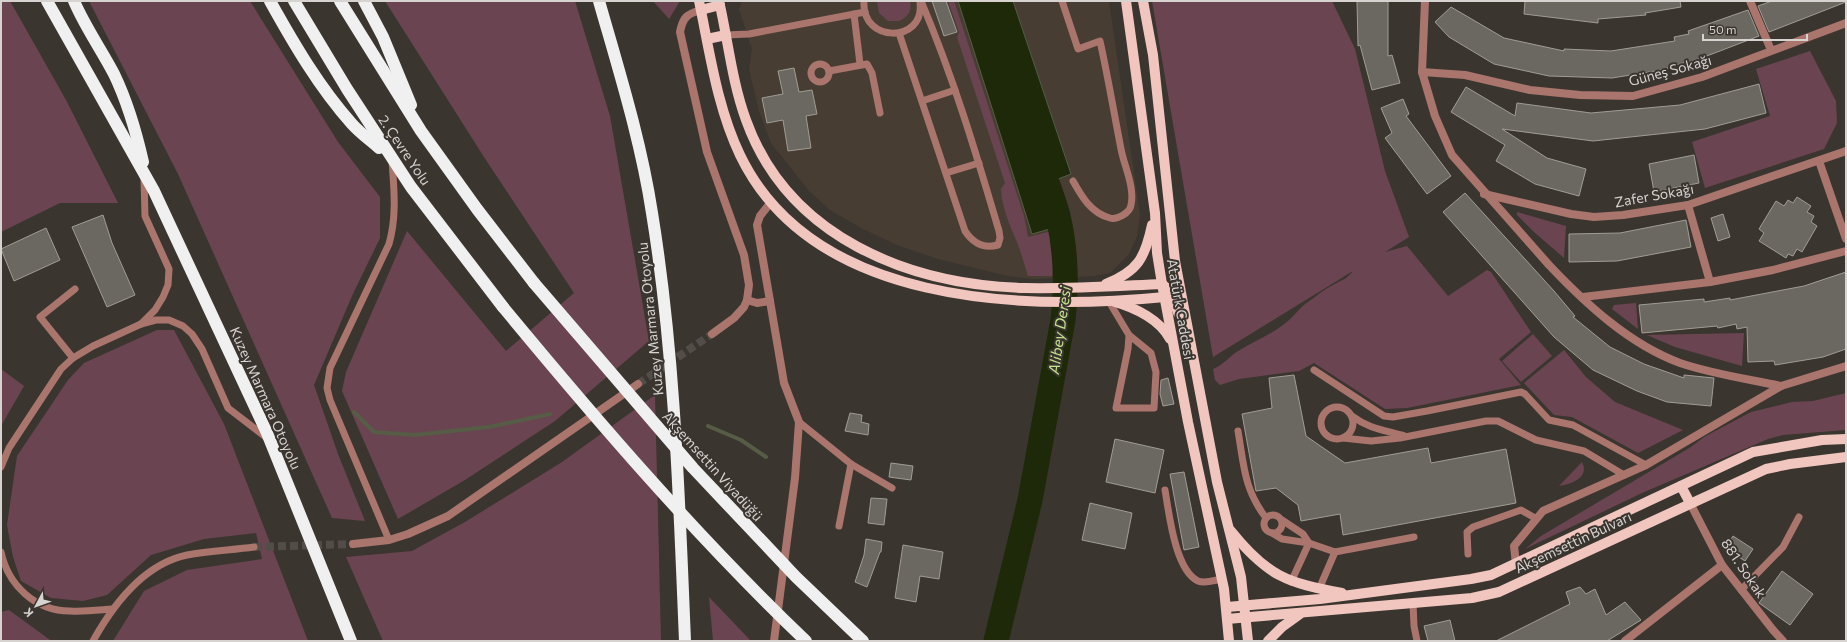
<svg xmlns="http://www.w3.org/2000/svg" width="1847" height="642" viewBox="0 0 1847 642" font-family="Commissioner,sans-serif">
<style>
.built{fill:#483d33}
.green{fill:#6a4551}
.water{fill:#1e2909;stroke:#565c45}
.lines{fill:none;stroke-linecap:round;stroke-linejoin:round}
.stream{stroke:#565c45;stroke-width:4}
.river{stroke:#1e2909;stroke-width:25}
.building{fill:#6a6860;stroke:#a09d95}
.minor-tunnel{stroke:#524d48;stroke-width:8;stroke-dasharray:8 4;stroke-linecap:butt}
.service{stroke:#a9756d;stroke-width:7}
.minor{stroke:#a9756d;stroke-width:8}
.tertiary{stroke:#a9756d;stroke-width:8}
.primary{stroke:#f1c6bf;stroke-width:10}
.motorway{stroke:#f0f0f0;stroke-width:12}
.motorway-bridge{stroke:#f0f0f0;stroke-width:12}
.labels{text-anchor:middle;dominant-baseline:central;stroke-width:4;stroke-linejoin:round;paint-order:stroke}
.street-label{font-size:14px;fill:#d7d3d0;stroke:#3b3530}
.water-label{font-size:15px;font-style:italic;fill:#c3e48c;stroke:#3b3530}
</style>
<rect width="100%" height="100%" fill="#3b3530"/>
<path class="built" d="M742,1H1109L1140,215L1137,236L1129,254L1110,273L1094,276L1034,279L1008,276L938,259L897,245L863,229L830,210L809,191L771,143L759,111L749,69L752,49L739,9Z"/>
<g class="green">
<path d="M1,1H10L66,100L118,203H60L1,232Z"/>
<path d="M89,1H250L338,142L380,197V238L352,296L314,385L338,454L365,521L332,518L178,174Z"/>
<path d="M385,1H575L610,116L649,341L555,421L465,480L398,519L342,391L346,372L407,231L506,351L574,293L484,157Z"/>
<path d="M653,1H680L669,19Z"/>
<path d="M877,1H910C912,11 908,17 899,21H888L879,13Z"/>
<path d="M948,1H954L962,25L1024,216L1028,237L1056,230L1063,276H1028C1024,264 1021,251 1016,240C1009,223 1002,208 1001,189L1005,183L957,37L959,32Z"/>
<path d="M1152,1H1332L1355,49L1385,171L1409,237L1385,252L1407,246L1448,296L1487,270L1491,272L1531,332L1499,359L1521,385L1407,408L1385,409L1314,363L1299,371L1239,379L1220,385L1215,380L1213,369C1224,365 1230,355 1240,350C1256,340 1273,334 1288,321C1295,315 1300,307 1308,302C1315,297 1326,288 1333,285C1342,280 1347,279 1353,271L1213,357Z"/>
<path d="M1810,51L1836,101L1837,123L1824,149L1705,188L1692,142L1770,116L1756,69Z"/>
<path d="M1517,212L1566,226L1564,258L1534,232L1517,215Z"/>
<path d="M1636,303L1638,329L1612,309L1614,305Z"/>
<path d="M157,330H174L224,424L308,641H113L144,591L187,570L262,559L256,533L204,539L151,555L107,595L83,601L51,598L21,581L13,557L7,525L17,456L68,380L84,363Z"/>
<path d="M1744,333L1742,366L1675,347L1647,335Z"/>
<path d="M1533,334L1552,356L1521,382L1502,361Z"/>
<path d="M1564,350L1586,377L1615,402L1683,430L1638,453L1572,417L1554,415L1524,383Z"/>
<path d="M1,369L24,386L1,426Z"/>
<path d="M1846,393V430L1783,435L1768,439L1642,493L1525,549L1541,536L1691,447L1704,437L1751,412L1792,402L1813,401Z"/>
<path d="M655,395L661,641H383L346,557L412,551L465,522L562,462Z"/>
<path d="M1582,462C1590,478 1571,484 1559,486Z"/>
<path d="M709,597L751,641H713Z"/>
<path d="M9,610L50,640V641H1V612Z"/>
</g>
<path class="water" d="M958,1H1013L1071,174L1043,185L1057,227L1032,234Z"/>
<g class="lines">
<g class="stream">
<path d="M354,412L374,432L415,435L489,427L550,414"/>
<path d="M708,426L741,440L766,457"/>
</g>
<path class="river" d="M996,641L1030,500L1063,320C1067,285 1066,250 1058,216C1052,194 1043,173 1036,151"/>
</g>
<g class="building">
<path d="M932,1H946L957,32L944,36Z"/>
<path d="M1357,1H1388V56L1392,55L1400,83L1372,90L1360,45L1358,46Z"/>
<path d="M1525,1H1680L1681,7L1645,13L1646,15L1598,19V23L1524,14Z"/>
<path d="M1772,1H1846V2L1769,32L1758,6Z"/>
<path d="M1451,7L1504,38L1564,51V49L1611,51L1675,41L1674,37L1689,34L1688,31L1748,10L1759,36L1699,59L1668,67V69L1612,78L1549,76L1494,64L1449,37L1435,22Z"/>
<path d="M794,68L799,92L812,90L817,114L806,116L811,148L788,151L783,120L767,123L762,98L783,94L778,71Z"/>
<path d="M1759,84L1766,113L1705,129L1593,141L1502,129L1547,158L1586,169L1579,196L1535,184L1496,161L1505,145L1451,112L1466,87L1515,116L1517,103L1591,113L1680,105Z"/>
<path d="M1403,99L1409,114L1406,116L1451,176L1427,194L1385,138L1392,133L1381,108Z"/>
<path d="M1694,155L1699,183L1654,192L1649,164Z"/>
<path d="M1465,193L1554,291L1575,316L1573,317L1610,347L1644,364L1684,378V375L1714,378L1711,406L1667,402L1637,391L1593,370L1554,337L1443,212Z"/>
<path d="M1797,197L1811,206L1807,212L1814,216L1811,222L1817,226L1802,252L1797,249L1793,256L1788,254L1786,258L1759,241L1764,233L1759,229L1776,201L1784,206L1788,200L1793,203Z"/>
<path d="M1723,214L1730,237L1718,241L1711,218Z"/>
<path d="M103,215L112,243L135,295L107,307L72,227Z"/>
<path d="M1686,220L1691,247L1617,261L1569,262V234L1620,233Z"/>
<path d="M46,228L60,260L14,281L1,249Z"/>
<path d="M1846,272V349L1823,357L1775,365L1774,361L1748,362L1747,327L1737,329L1736,324L1718,328L1717,326L1642,333L1639,305L1704,299V302L1730,298V300L1804,286Z"/>
<path d="M1294,375L1306,436L1345,463L1428,448L1431,463L1506,449L1516,503L1343,535L1340,514L1301,521L1298,505L1276,488L1256,491L1242,414L1272,408L1269,378Z"/>
<path d="M1168,378L1174,404L1163,406L1160,394L1161,380Z"/>
<path d="M850,413L862,415L861,422L869,424L868,435L845,431Z"/>
<path d="M1115,439L1164,450L1155,493L1106,482Z"/>
<path d="M891,463L913,466L911,480L889,477Z"/>
<path d="M1184,472L1199,547L1184,550L1170,474Z"/>
<path d="M871,498L887,499L884,525L868,523Z"/>
<path d="M1090,503L1132,513L1125,549L1082,540Z"/>
<path d="M1733,536L1753,549L1745,561L1725,548Z"/>
<path d="M866,539L882,542L881,552H880L867,587L855,582L864,555Z"/>
<path d="M903,545L943,552L939,579L920,576L916,602L895,598Z"/>
<path d="M1782,571L1813,594L1790,625L1759,603Z"/>
<path d="M1580,587L1586,594L1595,589L1606,615L1625,602L1641,620L1607,641H1496L1570,604L1566,592Z"/>
<path d="M1450,620L1455,641H1428L1424,626Z"/>
</g>
<g class="lines">
<g class="minor-tunnel">
<path d="M638,384L712,334"/>
<path d="M254,547L353,544"/>
</g>
<g class="service">
<path d="M864,1C861,44 925,43 920,3"/>
<path d="M1062,1L1078,49L1100,41C1108,77 1114,113 1121,149C1124,166 1135,187 1131,205C1130,213 1117,220 1110,218C1091,213 1082,197 1073,181"/>
<path d="M854,14L860,64"/>
<path d="M899,33L965,231C973,243 983,249 998,245L1000,238L999,231C976,153 953,76 921,1"/>
<path d="M726,35L749,34L865,12"/>
<circle cx="820" cy="73" r="9"/>
<path d="M829,71L867,64L872,73L880,113"/>
<path d="M922,101L955,90"/>
<path d="M946,173L979,163"/>
<path d="M1108,300L1129,335L1151,353L1156,372L1154,408H1116L1128,349L1129,335"/>
<path d="M141,324L155,310L163,297L168,285L169,269L145,216L144,179"/>
<path d="M73,358L40,317L75,289"/>
<path d="M1314,370L1384,416L1393,417L1427,411L1521,392L1525,394L1549,420L1573,425L1646,465"/>
<circle cx="1337" cy="423" r="16"/>
<path d="M1352,416C1369,429 1385,430 1405,436"/>
<path d="M799,422L851,464L892,488"/>
<path d="M1238,431C1244,466 1244,489 1266,518"/>
<path d="M1343,438L1371,441L1400,438L1486,421H1498L1536,440L1584,451L1624,475"/>
<path d="M1,467L9,448L61,369L73,358L93,346L141,324L156,320H169L183,326L192,334L202,349L228,408L267,438"/>
<path d="M1165,490C1169,513 1175,570 1198,581C1205,584 1215,580 1222,579"/>
<circle cx="1273" cy="524" r="9"/>
<path d="M1282,520L1303,534L1309,543L1291,582"/>
<path d="M839,526L851,464"/>
<path d="M1272,533L1282,539L1309,543L1335,552L1414,537"/>
<path d="M389,540L330,400L327,388L330,368L389,244C397,216 394,189 392,161"/>
<path d="M1,552C8,585 35,611 70,611C84,612 99,610 113,609"/>
<path d="M1468,554L1467,532L1473,527L1521,510L1535,518"/>
<path d="M1319,589L1335,552"/>
<path d="M1741,590L1783,547L1799,517"/>
<path d="M1413,603L1414,626L1417,641"/>
<path d="M93,641C113,605 144,564 187,555C209,551 232,550 254,547"/>
</g>
<g class="minor">
<path d="M1425,1L1422,72L1435,116L1452,155L1549,265C1586,304 1629,344 1680,363C1712,374 1748,379 1781,386"/>
<path d="M1750,1L1771,50"/>
<path d="M701,10C687,14 683,17 680,32L707,152L744,255L749,285L747,300L744,307L734,318L712,334"/>
<path d="M1422,72L1465,75L1530,90L1580,95L1633,96L1702,77L1846,23"/>
<path d="M1819,161L1846,239"/>
<path d="M1484,194L1571,214L1594,217L1623,215L1688,205L1846,151"/>
<path d="M771,202L760,216L757,225L784,383L799,422L795,478L774,641"/>
<path d="M1688,205L1710,282"/>
<path d="M1583,297L1710,282L1773,270L1846,251"/>
<path d="M747,300L757,303L770,301"/>
<path d="M353,544L389,540L408,534L448,516L638,384"/>
<path d="M1516,564L1514,546L1543,511L1646,465L1781,386L1846,366"/>
<path d="M1625,641L1722,565"/>
</g>
<path class="tertiary" d="M1690,503L1722,565L1773,630L1783,641"/>
<g class="primary">
<path d="M699,1C710,53 717,107 740,155C812,305 1022,311 1165,297"/>
<path d="M719,1C728,40 732,82 746,120C788,237 908,285 1025,288C1070,289 1116,286 1162,284"/>
<path d="M1126,1L1155,213L1157,253L1162,284L1188,422L1224,589L1229,641"/>
<path d="M1143,1L1153,55L1175,261L1217,482L1241,577L1248,641"/>
<path d="M701,10L720,5"/>
<path d="M707,39L726,35"/>
<path d="M1106,284C1138,271 1145,258 1152,225"/>
<path d="M1162,284L1171,292L1178,313"/>
<path d="M1115,302C1136,308 1160,320 1170,339"/>
<path d="M1681,486L1690,503"/>
<path d="M1231,531C1267,576 1287,583 1342,593"/>
<path d="M1227,607L1320,599L1471,579L1491,575L1753,452L1822,440L1846,439"/>
<path d="M1227,619L1472,598L1499,592L1766,469L1790,464L1846,457"/>
<path d="M1268,641L1282,627L1300,614"/>
</g>
<g class="motorway">
<path d="M47,1L154,191L267,433L351,641"/>
<path d="M74,1C85,27 101,49 114,74C128,103 136,131 143,162"/>
<path d="M270,1C294,44 319,87 352,124C360,133 370,140 379,148"/>
<path d="M294,1L347,89L411,187L503,307"/>
<path d="M340,1L421,131L477,209L534,283"/>
<path d="M364,1L383,37L411,105"/>
<path d="M599,1C619,71 641,141 652,213C675,354 679,498 685,641"/>
</g>
<g class="motorway-bridge">
<path d="M534,283L693,468L796,577L863,641"/>
<path d="M503,307C599,423 697,537 806,641"/>
</g>
</g>
<g class="labels">
<g class="street-label">
<text transform="translate(1670 70) rotate(-15)">Güneş Sokağı</text>
<text transform="translate(405 150) rotate(56)">2. Çevre Yolu</text>
<text transform="translate(1654 195) rotate(-10)">Zafer Sokağı</text>
<text transform="translate(1181 309) rotate(80)">Atatürk Caddesi</text>
<text transform="translate(650 319) rotate(-96)">Kuzey Marmara Otoyolu</text>
<text transform="translate(266 398) rotate(66)">Kuzey Marmara Otoyolu</text>
<text transform="translate(713 466) rotate(48)">Akşemsettin Viyadüğü</text>
<text transform="translate(1573 542) rotate(-25)">Akşemsettin Bulvarı</text>
<text transform="translate(1744 568) rotate(56)">881. Sokak</text>
</g>
<g class="water-label">
<text transform="translate(1059 330) rotate(-82)">Alibey Deresi</text>
</g>
</g>
<rect width="1847" height="642" fill="none" stroke="#d7d3d0" stroke-width="4"/>
<g transform="translate(36 606) rotate(229)" stroke="#3b3530" stroke-width="3" paint-order="stroke">
<path d="M0-3L7 15L0 10L-7 15Z" fill="#d7d3d0"/>
<text y="-6" font-size="11" font-weight="bold" text-anchor="middle" fill="#d7d3d0">K</text>
</g>
<path d="M1703 34v6h104v-6" fill="none" stroke="#d7d3d0" stroke-width="2"/>
<text x="1709" y="34" font-size="12" fill="#d7d3d0" stroke="#3b3530" stroke-width="3" paint-order="stroke">50 m</text>
</svg>
